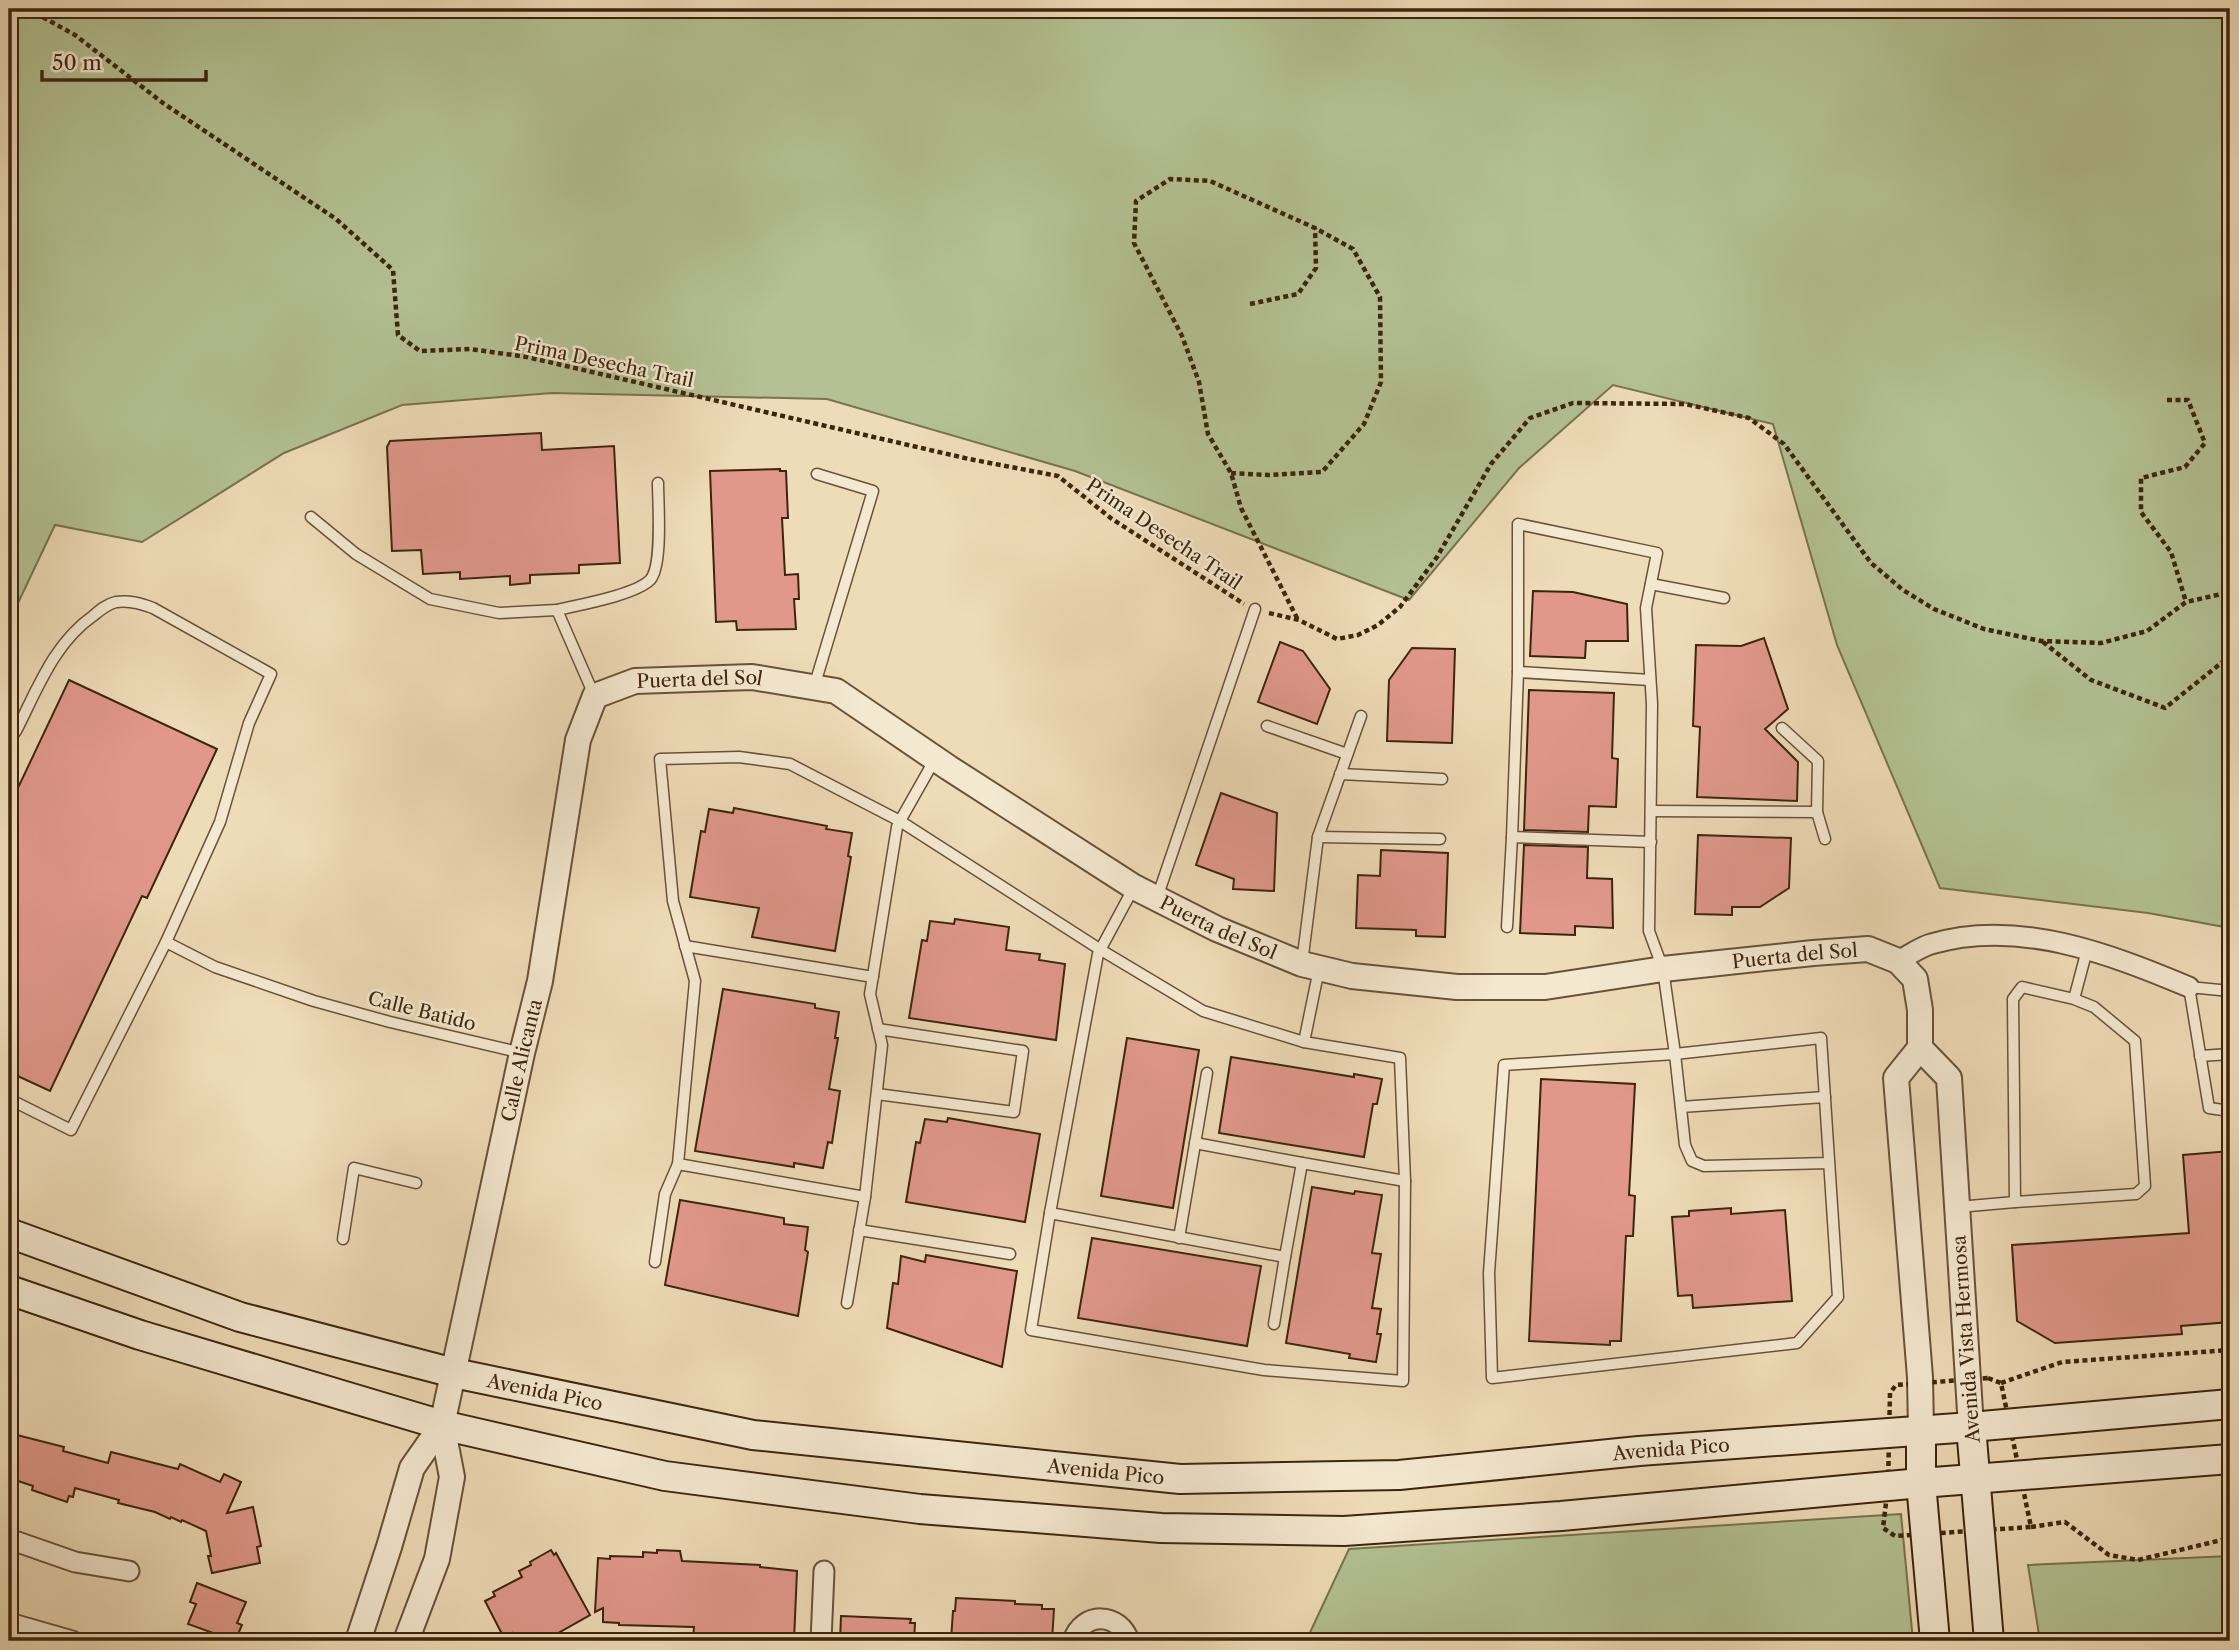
<svg xmlns="http://www.w3.org/2000/svg" width="2239" height="1650" viewBox="0 0 2239 1650" font-family="'Libre Caslon Text',serif">
<style>
.green{fill:#b3c193;stroke:#787350;stroke-width:2}
.building{fill:#e1988b;stroke:#3d250d;stroke-width:2}
.lines{fill:none;stroke-linecap:round;stroke-linejoin:round}
.service-casing{stroke:#695238;stroke-width:13}
.minor-casing{stroke:#695238;stroke-width:23}
.tertiary-casing{stroke:#695238;stroke-width:28}
.secondary-casing{stroke:#3d250d;stroke-width:32}
.path{stroke:#3d250d;stroke-width:4.5;stroke-dasharray:5 3.5;stroke-linecap:butt}
.service{stroke:#f4e8d0;stroke-width:10}
.minor{stroke:#f4e8d0;stroke-width:19}
.tertiary{stroke:#f4e8d0;stroke-width:24}
.secondary{stroke:#f4e8d0;stroke-width:28}
.labels{text-anchor:middle;dominant-baseline:central;stroke-width:5;stroke-linejoin:round;paint-order:stroke}
.street-label{font-size:19px;fill:#3d250d;stroke:#f4e8d0}
</style>
<rect width="100%" height="100%" fill="#eedbb7"/>
<filter id="stains"><feTurbulence type="fractalNoise" baseFrequency=".00286" numOctaves="4"/><feColorMatrix values="0 0 0 0 .2 0 0 0 0 .09 0 0 0 0 .02 0 0 0 .5 -.17"/></filter>
<radialGradient id="worn" r=".72"><stop offset=".6" stop-color="#630" stop-opacity="0"/><stop offset="1" stop-color="#630" stop-opacity=".3"/></radialGradient>
<g class="green">
<path d="M9,9H2230V928L2148,913L1940,888L1837,645L1773,424L1613,385L1519,468L1409,600L1075,471L827,399L552,393L402,405L284,453L142,542L55,525L9,622Z"/>
<path d="M1901,1514L1913,1641H1306L1349,1549Z"/>
<path d="M2230,1556V1641H2040L2028,1565Z"/>
</g>
<g class="building">
<path d="M541,433L542,450L614,446L620,563L579,565V573L530,575V583L510,585V576L460,579V572L423,574L421,550L392,551L387,447L390,441Z"/>
<path d="M780,469V471H786L788,518H782L785,575L798,574L799,599H794L796,629L737,630L736,621L716,622L710,471Z"/>
<path d="M1533,591L1573,592L1627,604L1628,641H1586L1585,658L1530,656Z"/>
<path d="M1764,638L1788,709L1765,729L1798,762L1797,801L1697,797L1700,727L1693,726L1696,645L1741,646Z"/>
<path d="M1280,642L1303,651L1330,689L1317,724L1258,702Z"/>
<path d="M1412,648L1455,649L1452,743L1387,741L1389,680Z"/>
<path d="M69,680L217,749L147,898L142,896L50,1091L9,1072V786L17,790Z"/>
<path d="M1529,690L1614,693L1612,758L1618,759L1616,807L1589,806L1588,832L1524,830Z"/>
<path d="M1221,793L1277,813L1274,891L1233,889L1234,879L1196,865Z"/>
<path d="M734,808L827,826L826,829L852,833L848,856L851,857L835,951L752,937L759,908L690,897L701,831L705,832L709,809L733,813Z"/>
<path d="M1698,835L1791,838L1789,888L1760,907H1732V915L1695,914Z"/>
<path d="M1524,845L1588,847L1587,878L1612,879L1613,928L1575,926V935L1520,933Z"/>
<path d="M1381,850L1448,853L1445,937L1416,936V930L1356,928L1358,875L1380,876Z"/>
<path d="M955,919L1009,927L1006,950L1040,954L1039,960L1065,964L1056,1040L909,1018L922,940L927,941L930,921L954,924Z"/>
<path d="M723,989L815,1004V1008L839,1012L835,1038H838L829,1089L840,1091L832,1143L828,1142L823,1168L794,1163V1167L695,1151Z"/>
<path d="M1127,1038L1199,1050L1173,1208L1101,1196Z"/>
<path d="M1231,1057L1354,1077V1074L1382,1079L1377,1104H1373L1364,1157L1219,1133Z"/>
<path d="M1541,1079L1635,1084L1629,1195L1635,1196L1633,1236H1626L1621,1341H1610V1345L1529,1341Z"/>
<path d="M948,1118L1040,1134L1025,1222L906,1202L916,1142L920,1143L925,1119L947,1122Z"/>
<path d="M2230,1151V1322L2181,1326L2182,1334L2055,1343L2017,1321L2012,1245L2189,1233L2183,1155Z"/>
<path d="M1312,1187L1354,1194L1355,1191L1382,1195L1372,1253L1381,1254L1372,1308L1381,1309L1377,1334H1381L1376,1362L1349,1358L1350,1354L1286,1343Z"/>
<path d="M680,1200L784,1218V1224L808,1227L805,1250L808,1252L798,1316L665,1285Z"/>
<path d="M1731,1208V1214L1785,1210L1792,1301L1693,1308L1692,1295L1678,1296L1672,1217L1689,1216V1211Z"/>
<path d="M1092,1238L1261,1266L1247,1346L1078,1318Z"/>
<path d="M926,1255L1017,1271L1002,1367L887,1328L893,1283L898,1284L901,1256L925,1262Z"/>
<path d="M9,1433L64,1447L63,1451L108,1463L111,1452L178,1469L180,1464L220,1482L224,1474L241,1482L227,1513L253,1507L261,1546L257,1547L260,1563L212,1573L208,1556H211L206,1531L182,1520L181,1522L171,1517L170,1519L155,1512L118,1503L119,1500L75,1488L73,1497L69,1496L67,1502L32,1490L33,1486L9,1478Z"/>
<path d="M551,1550L554,1555L556,1553L590,1615L544,1641H517L512,1633L504,1638L485,1601L495,1596L493,1592L522,1577L519,1571L531,1565L530,1562Z"/>
<path d="M657,1550L680,1551L682,1561L760,1565V1567L797,1571L794,1641H698V1638H693L694,1627L619,1625V1623L603,1622V1608L595,1612L598,1558L610,1559V1556L643,1557V1552L657,1553Z"/>
<path d="M197,1583L246,1602L237,1623L242,1625L235,1641L188,1624L196,1604L190,1602Z"/>
<path d="M956,1598L1015,1601V1604L1042,1605V1609H1054L1052,1641H951L953,1611H955Z"/>
<path d="M841,1616L911,1619L910,1623H915L914,1641H840Z"/>
</g>
<g class="lines">
<g class="service-casing">
<g id="service">
<path d="M311,517L356,554L430,599L499,613L557,610L594,695"/>
<path d="M1651,584L1724,598"/>
<path d="M557,610C578,605 635,595 650,580C663,566 658,503 658,483"/>
<path d="M1518,672L1650,680"/>
<path d="M814,687L873,491L817,474"/>
<path d="M1267,726L1347,754"/>
<path d="M1782,728L1818,761L1817,812"/>
<path d="M9,740L16,731C37,690 54,643 93,616C100,610 107,604 116,602C129,600 140,603 153,608L271,674L249,723L220,822L166,942"/>
<path d="M935,759L900,821L897,827L870,994L882,1045L865,1197L678,1164L695,981L673,901L660,759L739,757L790,764L900,821L1101,950L1203,1011L1304,1042"/>
<path d="M1340,774L1442,779"/>
<path d="M1651,811L1817,812L1825,839"/>
<path d="M1318,837L1440,839"/>
<path d="M1651,842L1512,837L1518,672V524L1657,553L1646,608L1652,704L1649,931L1663,969L1675,1054L1821,1038L1838,1297L1797,1343L1492,1378L1489,1273L1504,1065L1675,1054L1685,1145L1692,1161L1704,1166L1829,1163"/>
<path d="M1134,887L1098,954L1050,1213L1031,1330L1264,1370L1403,1381L1405,1181L1400,1058L1304,1042L1319,969"/>
<path d="M1157,898L1255,609"/>
<path d="M1507,927L1512,837"/>
<path d="M685,946L873,977"/>
<path d="M1302,963L1318,837L1361,716"/>
<path d="M2230,991L2189,987L2209,1108L2230,1111"/>
<path d="M2074,999L2022,987L2013,999L2015,1202L2136,1194L2145,1186L2135,1041L2094,1007L2074,999L2087,950"/>
<path d="M2200,1056L2230,1054"/>
<path d="M877,1094L1014,1112L1023,1051L878,1029"/>
<path d="M9,1099L71,1130L166,942L215,967L314,1001L390,1022L522,1053"/>
<path d="M1681,1107L1825,1097"/>
<path d="M1195,1143L1302,1163"/>
<path d="M1958,1207L2015,1202"/>
<path d="M1050,1213L1285,1257L1302,1163L1405,1181"/>
<path d="M859,1230L1010,1254"/>
<path d="M1179,1238L1207,1073"/>
<path d="M343,1239L354,1168L416,1183"/>
<path d="M655,1262L665,1194L678,1164"/>
<path d="M847,1303L865,1197"/>
<path d="M1274,1324L1285,1257"/>
</g>
</g>
<g class="minor-casing">
<g id="minor">
<path d="M1898,961C1908,956 1920,947 1931,944C2018,918 2110,954 2189,987"/>
<path d="M9,1539L75,1562L129,1571"/>
<path d="M9,1623L72,1641"/>
<path d="M821,1641L824,1571"/>
<path d="M1073,1641C1082,1611 1120,1612 1129,1641"/>
</g>
</g>
<g class="tertiary-casing">
<g id="tertiary">
<path d="M1920,1048L1949,1078L1971,1427"/>
<path id="s1" d="M358,1641L389,1547L412,1468L442,1425L522,1053L540,981L578,740L595,696L635,681L752,677L836,691L949,768L1134,887L1217,929L1302,964L1352,976L1457,987H1545L1663,969L1813,953L1868,949L1898,961L1915,979L1920,1010V1048L1896,1078L1920,1377L1921,1431"/>
<path d="M406,1641L437,1559L452,1477L442,1425"/>
</g>
</g>
<g class="secondary-casing">
<g id="secondary">
<path id="s2" d="M9,1233L240,1317L454,1373L753,1435L1180,1479L1399,1475L1639,1451L1971,1427L2230,1404"/>
<path d="M9,1290L140,1335L442,1425L665,1476L920,1509L1161,1528L1344,1531L1561,1516L1921,1483L2230,1459"/>
<path d="M1971,1427L1989,1641"/>
<path d="M1921,1431V1483L1935,1641"/>
</g>
</g>
<g class="path">
<path d="M28,9L75,35L163,103L336,219L393,270L398,335L420,351L470,349L527,357L969,459L1058,476L1112,519L1244,604"/>
<path d="M1250,304L1298,294L1316,268L1315,228"/>
<path d="M2167,400H2188L2205,443L2185,467L2141,478V512L2171,552L2186,602"/>
<path d="M1231,473L1268,475L1322,472L1364,424L1381,382L1380,297L1353,249L1315,228L1210,181L1170,179L1136,201L1134,243L1182,336L1199,382L1208,434L1231,473L1241,508L1298,620"/>
<path d="M1269,613L1299,620L1337,639L1358,635L1378,625L1400,607L1437,557L1491,464L1530,418L1573,403L1685,404L1749,418L1784,444L1871,563L1903,590L1934,609L1984,629L2041,641L2101,643L2147,631L2186,602L2230,592"/>
<path d="M2043,642L2091,680L2165,708L2230,656"/>
<path d="M1988,1378L2001,1383L2031,1527L1895,1536L1883,1528L1888,1486L1890,1393L1896,1385Z"/>
<path d="M2001,1383L2062,1362L2230,1350"/>
<path d="M2031,1527L2065,1522L2109,1555L2138,1560L2230,1538"/>
</g>
<use href="#service" class="service"/>
<use href="#minor" class="minor"/>
<use href="#tertiary" class="tertiary"/>
<use href="#secondary" class="secondary"/>
</g>
<g class="labels">
<g class="street-label">
<text transform="translate(604 362) rotate(12)">Prima Desecha Trail</text>
<text transform="translate(1164 534) rotate(34)">Prima Desecha Trail</text>
<text stroke="none"><textPath href="#s1" startOffset="1087">Puerta del Sol</textPath></text>
<text stroke="none"><textPath href="#s1" startOffset="1675">Puerta del Sol</textPath></text>
<text stroke="none"><textPath href="#s1" startOffset="2263">Puerta del Sol</textPath></text>
<text transform="translate(422 1011) rotate(14)">Calle Batido</text>
<text stroke="none"><textPath href="#s1" startOffset="607">Calle Alicanta</textPath></text>
<text transform="translate(1966 1339) rotate(-94)">Avenida Vista Hermosa</text>
<text stroke="none"><textPath href="#s2" startOffset="560">Avenida Pico</textPath></text>
<text stroke="none"><textPath href="#s2" startOffset="1694">Avenida Pico</textPath></text>
<text stroke="none"><textPath href="#s2" startOffset="1127">Avenida Pico</textPath></text>
</g>
</g>
<rect width="2239" height="1650" fill="none" stroke="#eedbb7" stroke-width="35"/>
<rect x="10" y="10" width="2218" height="1629" fill="none" stroke="#3d250d" stroke-width="3.5"/>
<rect x="18" y="18" width="2204" height="1615" fill="none" stroke="#3d250d" stroke-width="2"/>
<path d="M42 70v10h164v-10" fill="none" stroke="#3d250d" stroke-width="3.5"/>
<text x="52" y="70" font-size="21" fill="#3d250d" stroke="#f4e8d0" stroke-width="5" paint-order="stroke">50 m</text>
<rect width="100%" height="100%" filter="url(#stains)"/>
<rect width="100%" height="100%" fill="url(#worn)"/>
</svg>
